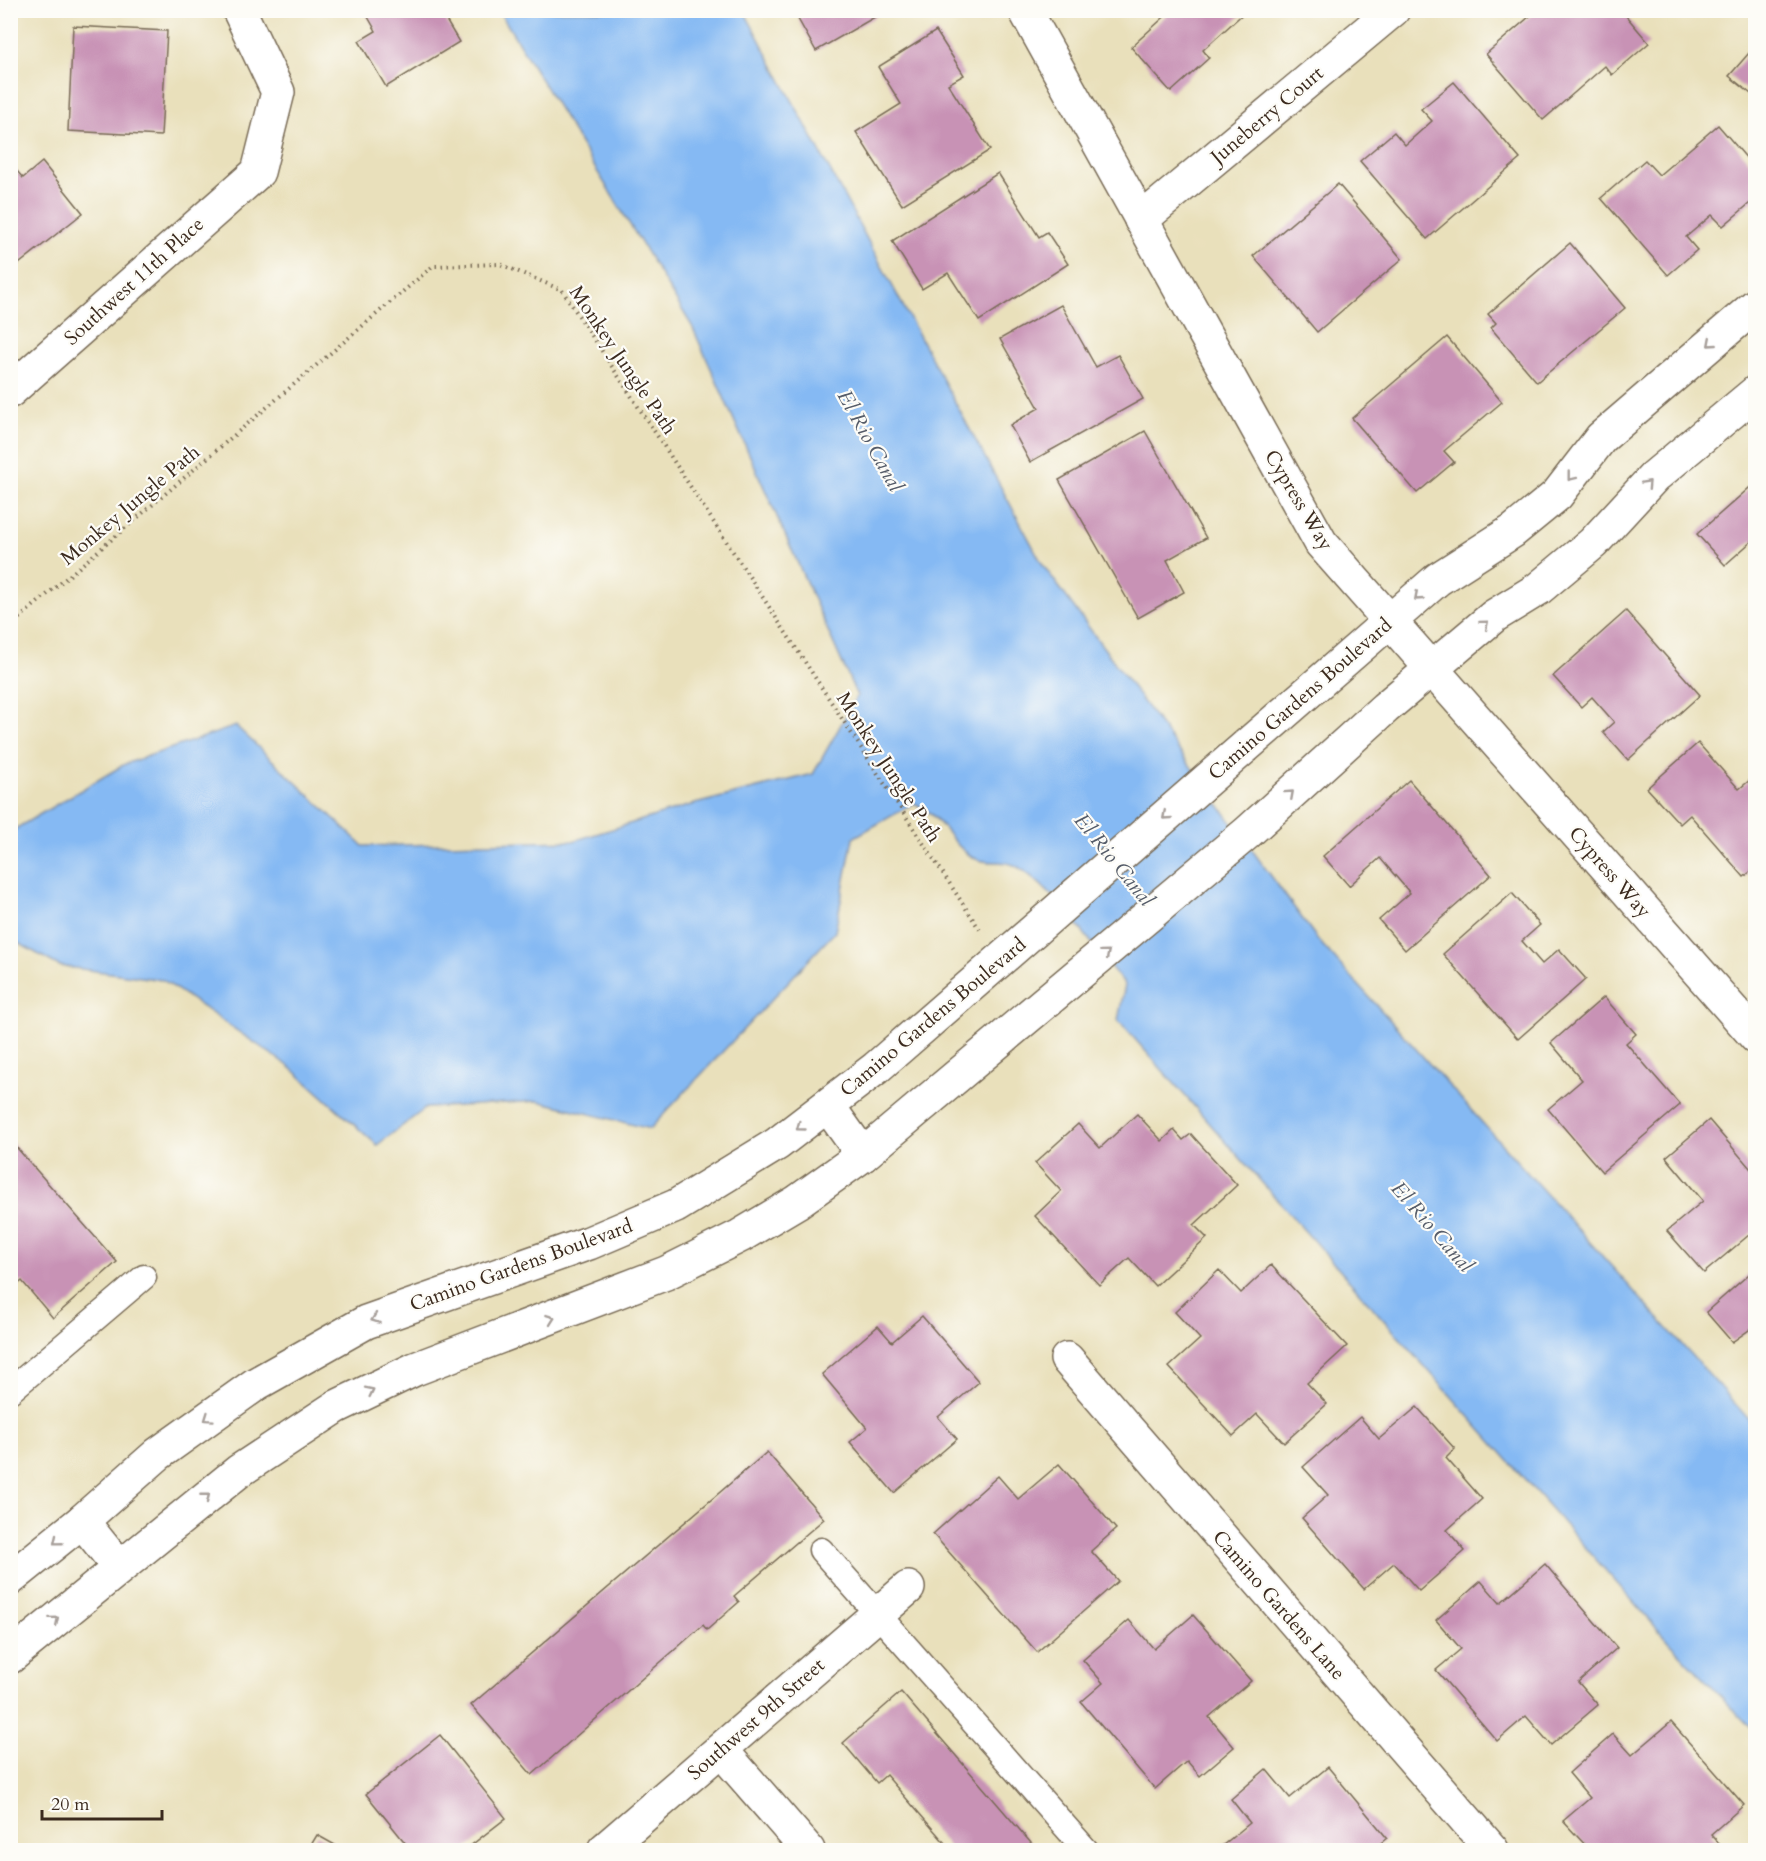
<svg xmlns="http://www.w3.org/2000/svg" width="1766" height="1861" viewBox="0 0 1766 1861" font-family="Cardo,serif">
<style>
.water{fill:#85b9f3;stroke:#607288;stroke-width:1.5}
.building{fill:#c892b5}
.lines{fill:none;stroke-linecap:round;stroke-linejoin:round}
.service-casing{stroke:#786a55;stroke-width:27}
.minor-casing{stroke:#786a55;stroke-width:36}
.tertiary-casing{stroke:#786a55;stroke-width:36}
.path{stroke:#786a55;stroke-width:4;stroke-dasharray:1.5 4.5;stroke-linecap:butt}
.service{stroke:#fff;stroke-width:24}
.minor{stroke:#fff;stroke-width:33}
.tertiary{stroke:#fff;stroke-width:33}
.oneway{stroke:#a79f9a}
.labels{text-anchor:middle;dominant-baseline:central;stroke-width:4.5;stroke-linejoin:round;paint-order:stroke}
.street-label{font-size:20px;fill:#3b2a1e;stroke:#fdfcf7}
.water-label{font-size:21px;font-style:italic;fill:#555c69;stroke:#fdfcf7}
</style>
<rect width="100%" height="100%" fill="#fdfcf7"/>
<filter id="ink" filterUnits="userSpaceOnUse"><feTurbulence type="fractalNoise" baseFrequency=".0167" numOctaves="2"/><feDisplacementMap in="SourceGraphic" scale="12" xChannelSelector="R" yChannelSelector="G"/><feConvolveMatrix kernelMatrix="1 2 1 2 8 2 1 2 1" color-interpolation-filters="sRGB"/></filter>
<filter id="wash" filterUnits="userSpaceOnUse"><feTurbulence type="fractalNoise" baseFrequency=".008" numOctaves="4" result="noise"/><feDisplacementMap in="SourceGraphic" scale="24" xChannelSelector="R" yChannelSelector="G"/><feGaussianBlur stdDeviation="1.35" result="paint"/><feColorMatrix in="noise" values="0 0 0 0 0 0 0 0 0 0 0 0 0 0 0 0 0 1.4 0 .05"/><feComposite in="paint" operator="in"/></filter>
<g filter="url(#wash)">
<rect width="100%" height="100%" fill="#e9e0bb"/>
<path class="water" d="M499,11H744L1043,565L1318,940L1755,1426V1732L1669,1642L1118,1020L1125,985C1098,952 1049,882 1014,865C1002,859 986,865 974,858C949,844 944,817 914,803L853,838L835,932L650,1129L538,1101L426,1108L377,1145L290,1067L163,980L59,966L11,939L10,832L125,764L236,726L363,846L573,841L691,805L813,774L857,696L692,326Z"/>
<g id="blocks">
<g class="building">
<path d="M364,10H440L459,42L386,87L359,41L376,31Z"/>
<path d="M812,10H887L816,51L798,19Z"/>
<path d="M1172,10H1247L1203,50L1209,58L1171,92L1131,47Z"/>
<path d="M1537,10H1621L1649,43L1612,75L1605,66L1543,120L1486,54Z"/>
<path d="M73,26L167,31L161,136L68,131Z"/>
<path d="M936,31L964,75L948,84L990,150L902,205L856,132L901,104L878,67Z"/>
<path d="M1749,53L1756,59V98L1729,76Z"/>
<path d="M1454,82L1520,159L1427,239L1360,161L1394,132L1405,145L1432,121L1421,109Z"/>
<path d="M1718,125L1756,169V198L1723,226L1712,215L1686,237L1697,250L1668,275L1601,198L1645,160L1659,175Z"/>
<path d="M42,162L83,213L10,271V163L23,178Z"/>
<path d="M998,173L1039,237L1047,232L1068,264L979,321L948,273L922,289L892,241Z"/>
<path d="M1338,184L1402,259L1317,332L1253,256Z"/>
<path d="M1570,243L1625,308L1537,382L1491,328L1496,323L1488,314Z"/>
<path d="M1061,305L1096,367L1118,355L1143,399L1030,462L1010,425L1039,408L1000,339Z"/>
<path d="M1447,337L1502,402L1444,451L1454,462L1417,493L1352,418Z"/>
<path d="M1145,431L1206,538L1167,560L1184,592L1138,618L1059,480Z"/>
<path d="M1756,482V543L1753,540L1725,565L1697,534Z"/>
<path d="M1626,611L1700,695L1628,760L1603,732L1614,722L1592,697L1581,707L1553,676Z"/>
<path d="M1698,743L1739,789L1756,775V867L1744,877L1690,815L1680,824L1647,788Z"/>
<path d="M1409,780L1491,875L1405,950L1379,920L1410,893L1380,858L1349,886L1323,856Z"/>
<path d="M1512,893L1540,925L1522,941L1542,964L1559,949L1586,979L1518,1039L1443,954Z"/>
<path d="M1604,997L1636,1034L1626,1043L1680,1105L1602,1172L1548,1109L1582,1080L1551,1043Z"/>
<path d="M1137,1114L1162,1141L1174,1130L1183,1140L1191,1134L1237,1185L1194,1225L1207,1238L1155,1286L1129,1258L1099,1285L1035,1216L1061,1191L1035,1163L1078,1124L1100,1148Z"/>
<path d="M1709,1120L1756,1175V1229L1704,1273L1667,1231L1703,1201L1666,1157Z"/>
<path d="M10,1140L117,1262L53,1318L22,1281L10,1291Z"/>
<path d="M1271,1265L1347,1346L1307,1383L1327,1404L1284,1443L1257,1414L1233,1436L1169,1367L1200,1339L1175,1312L1219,1270L1241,1293Z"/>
<path d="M1756,1268V1325L1732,1342L1706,1312Z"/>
<path d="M922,1316L979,1382L938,1417L957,1439L894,1493L850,1442L867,1428L822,1374L878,1326L892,1342Z"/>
<path d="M1417,1407L1455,1449L1446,1458L1482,1499L1447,1530L1465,1551L1419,1591L1394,1563L1364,1589L1302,1518L1328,1495L1303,1467L1360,1417L1379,1439Z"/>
<path d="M767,1452L824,1519L734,1596L739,1602L707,1630L703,1625L532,1775L471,1705Z"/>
<path d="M1059,1464L1116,1529L1091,1551L1118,1581L1037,1652L933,1534L998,1476L1018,1499Z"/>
<path d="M1545,1564L1617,1648L1578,1682L1598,1705L1551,1745L1526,1716L1497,1741L1436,1670L1461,1649L1436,1620L1481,1581L1500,1603Z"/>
<path d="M1193,1615L1251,1681L1209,1717L1234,1747L1200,1776L1187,1761L1155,1789L1081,1702L1103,1683L1083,1660L1129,1620L1154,1649Z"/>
<path d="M901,1692L1037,1850H951L886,1775L877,1783L843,1743Z"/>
<path d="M1671,1722L1744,1805L1711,1834L1725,1850H1590L1563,1821L1590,1798L1569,1773L1613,1734L1632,1755Z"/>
<path d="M440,1735L506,1818L465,1850H411L366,1794Z"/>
<path d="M1328,1767L1387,1838L1372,1850H1217L1250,1823L1231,1799L1266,1769L1290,1798Z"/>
<path d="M317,1835L344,1850H308Z"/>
</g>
</g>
</g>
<g filter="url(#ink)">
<use href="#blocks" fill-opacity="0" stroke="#786a55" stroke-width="1.5"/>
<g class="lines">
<g class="service-casing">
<g id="service">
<path d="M10,1391L144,1277"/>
<path d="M821,1550L1086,1850"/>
</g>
</g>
<g class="minor-casing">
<g id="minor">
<path d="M1025,10L1321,543L1756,1037"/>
<path d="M1141,220L1393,10"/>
<path d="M10,391L258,172L278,92L239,10"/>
<path d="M1067,1359L1492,1850"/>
<path d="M721,1750L808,1850"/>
<path d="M604,1850L908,1588"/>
</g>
</g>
<g class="tertiary-casing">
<g id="tertiary">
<path d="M828,1106L863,1155"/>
<path d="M82,1521L119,1567"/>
<path d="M10,1579L82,1521L158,1454L256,1384L366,1322L589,1243L676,1206L777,1144L876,1068L1438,579L1513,531L1557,495L1601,438L1756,305"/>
<path d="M10,1657L239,1471L336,1407L415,1369L666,1273L740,1236L797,1202L863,1155L1247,833L1385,708L1494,616L1538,589L1593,543L1654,477L1756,392"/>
</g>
</g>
<path class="path" d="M10,626L433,266L500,264L562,290L980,930"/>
<use href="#service" class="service"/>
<use href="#minor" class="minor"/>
<use href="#tertiary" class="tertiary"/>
</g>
<defs><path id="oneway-chevron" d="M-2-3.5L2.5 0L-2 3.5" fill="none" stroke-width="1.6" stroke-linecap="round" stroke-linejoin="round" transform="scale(1.5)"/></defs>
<g class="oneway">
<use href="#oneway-chevron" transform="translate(1711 343) rotate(139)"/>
<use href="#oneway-chevron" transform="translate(1571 477) rotate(128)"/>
<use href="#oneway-chevron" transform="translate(1647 484) rotate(-47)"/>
<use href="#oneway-chevron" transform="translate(1418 597) rotate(139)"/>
<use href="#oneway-chevron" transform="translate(1485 624) rotate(-40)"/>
<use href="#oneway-chevron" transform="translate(1290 794) rotate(-42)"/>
<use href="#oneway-chevron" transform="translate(1166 816) rotate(139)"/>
<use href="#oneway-chevron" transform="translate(1106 953) rotate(-40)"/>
<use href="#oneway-chevron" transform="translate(800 1127) rotate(144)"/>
<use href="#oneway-chevron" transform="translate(375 1319) rotate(160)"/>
<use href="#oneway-chevron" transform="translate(551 1319) rotate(-20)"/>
<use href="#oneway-chevron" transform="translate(370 1391) rotate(-26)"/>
<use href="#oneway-chevron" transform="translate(208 1418) rotate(145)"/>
<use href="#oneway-chevron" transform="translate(206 1497) rotate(-39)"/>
<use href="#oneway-chevron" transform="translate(57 1541) rotate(141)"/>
<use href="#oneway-chevron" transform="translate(55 1620) rotate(-40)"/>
</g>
</g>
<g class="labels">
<g class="street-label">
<text transform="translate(1267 115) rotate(-40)">Juneberry Court</text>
<text transform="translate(134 281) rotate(-42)">Southwest 11th Place</text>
<text transform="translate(623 360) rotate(56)">Monkey Jungle Path</text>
<text transform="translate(1299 500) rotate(59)">Cypress Way</text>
<text transform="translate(130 505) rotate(-40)">Monkey Jungle Path</text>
<text transform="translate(1300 699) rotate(-41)">Camino Gardens Boulevard</text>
<text transform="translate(889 767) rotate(57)">Monkey Jungle Path</text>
<text transform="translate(1610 872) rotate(49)">Cypress Way</text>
<text transform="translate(933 1017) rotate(-40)">Camino Gardens Boulevard</text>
<text transform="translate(521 1265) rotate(-20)">Camino Gardens Boulevard</text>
<text transform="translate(1279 1605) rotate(49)">Camino Gardens Lane</text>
<text transform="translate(756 1719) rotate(-41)">Southwest 9th Street</text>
</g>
<g class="water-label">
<text transform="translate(870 441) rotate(61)">El Rio Canal</text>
<text transform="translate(1114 860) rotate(51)">El Rio Canal</text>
<text transform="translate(1432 1227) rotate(49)">El Rio Canal</text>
</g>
</g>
<rect width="1766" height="1861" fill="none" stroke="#fdfcf7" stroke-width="36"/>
<path d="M42 1810v9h120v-9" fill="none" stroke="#3b2a1e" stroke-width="3"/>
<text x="51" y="1810" font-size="18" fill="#3b2a1e" stroke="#fdfcf7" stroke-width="4.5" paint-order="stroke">20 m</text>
</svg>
